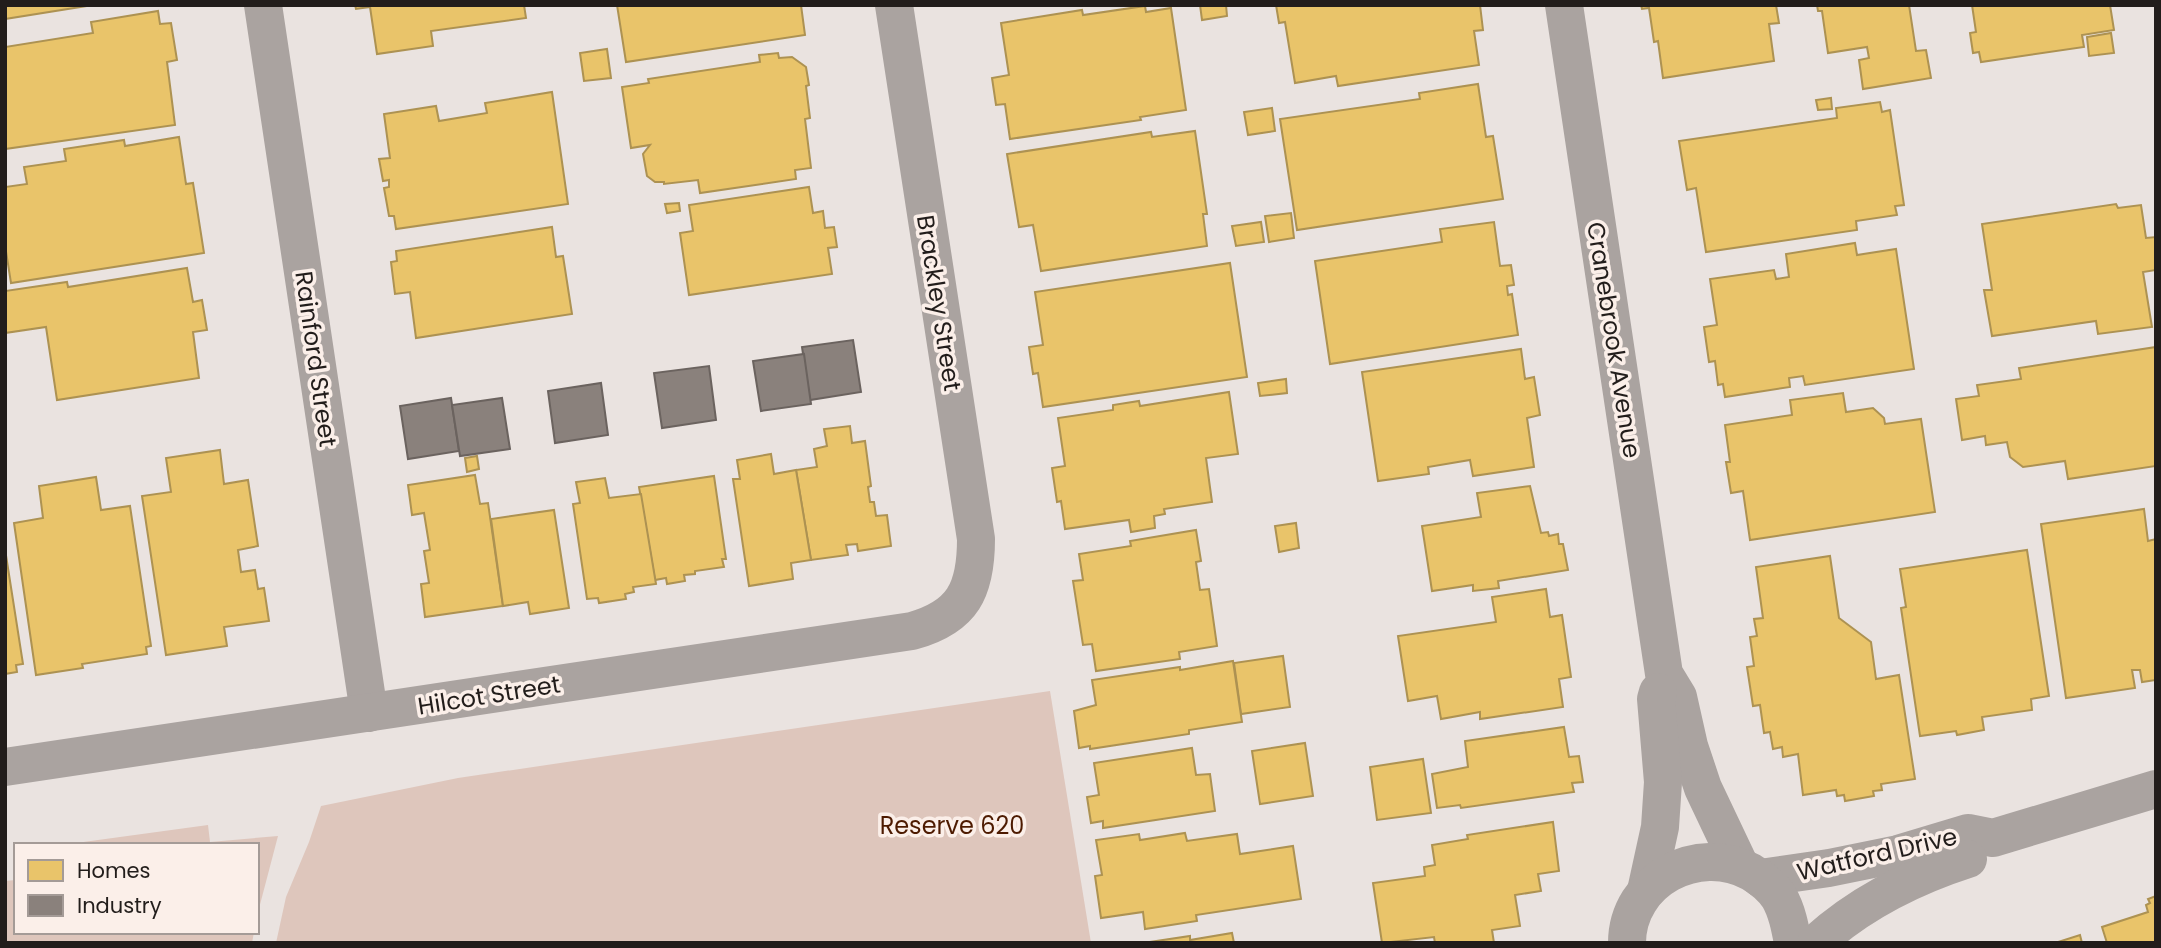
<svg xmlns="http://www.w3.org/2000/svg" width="2161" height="948" viewBox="0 0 2161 948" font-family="Poppins,sans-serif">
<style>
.green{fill:#dec6bc}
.homes{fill:#e9c46a;stroke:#ad9252;stroke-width:2}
.industry{fill:#8a817c;stroke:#6b635f;stroke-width:2}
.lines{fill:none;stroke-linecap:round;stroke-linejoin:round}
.minor{stroke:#aaa3a0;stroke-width:38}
.labels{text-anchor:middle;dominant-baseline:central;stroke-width:7;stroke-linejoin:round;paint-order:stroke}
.street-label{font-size:24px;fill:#221d1b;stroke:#fbefe9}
.park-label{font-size:24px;fill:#4d1a00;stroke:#fbefe9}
</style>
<rect width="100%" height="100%" fill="#eae3e0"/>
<g class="green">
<path d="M1050,691L1091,943H276L286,897L309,842L321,806L458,778Z"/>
<path d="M208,825L210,842L278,836L257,916V845H76V843Z"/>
<path d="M16,880V932H254L252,943H5V881Z"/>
</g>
<g class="homes">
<path d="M5,5H93L5,19Z"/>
<path d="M355,5H524L526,18L431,31L433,46L377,54L370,7L356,9Z"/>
<path d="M617,5H801L805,35L626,62Z"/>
<path d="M1200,5H1226L1227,16L1202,20Z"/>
<path d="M1276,5H1480L1483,30L1474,31L1479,65L1338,86L1336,76L1295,83L1285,22L1279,23Z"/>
<path d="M1641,5H1776L1779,23L1769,24L1774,61L1663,78L1658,41L1654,42L1649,8L1642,9Z"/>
<path d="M1817,5H1909L1916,51L1926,50L1931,78L1863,89L1859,60L1869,58L1867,47L1828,53L1822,11H1818Z"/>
<path d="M1972,5H2110L2114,30L2082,35L2084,47L1981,62L1979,52L1973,53L1970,33L1976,32Z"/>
<path d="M1145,6L1146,12L1171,8L1186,110L1140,117L1141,120L1010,139L1005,104L996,105L992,78L1009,75L1001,23L1082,10L1083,15Z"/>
<path d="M158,11L160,24L171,23L177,60L167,62L175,125L5,149V47L93,33L91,22Z"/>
<path d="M2111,33L2114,53L2089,56L2087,37Z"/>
<path d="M607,49L611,78L584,81L580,53Z"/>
<path d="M778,53L779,58L792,57L806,67L809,85L806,86L810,118L805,119L811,168L795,170L796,179L700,193L698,180L664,184V182H655L647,176L643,154L650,145L631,148L622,87L649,83L648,79L760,62L759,55Z"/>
<path d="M1478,84L1486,137L1493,136L1503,199L1297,230L1280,119L1420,99L1419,93Z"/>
<path d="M552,92L568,204L396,229L394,216H389L384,188L389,187V180L383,181L379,159L390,158L384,114L436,106L439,121L487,113L485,103Z"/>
<path d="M1831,98L1832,109L1818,110L1816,100Z"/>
<path d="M1880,102L1882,112L1890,110L1904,205L1895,206L1897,215L1856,221L1857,230L1706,252L1696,188L1687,190L1679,141L1837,118L1836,108Z"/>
<path d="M1272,108L1275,131L1248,135L1244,112Z"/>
<path d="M1195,131L1207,214H1203L1207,246L1041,271L1033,225L1019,227L1007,154L1151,132L1152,137Z"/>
<path d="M179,137L186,184L193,183L204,253L11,283L5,245V187L27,184L24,167L66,161L64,149L124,140L125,146Z"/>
<path d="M809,187L813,213L823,211L825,228L834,227L837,247L828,248L832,274L689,295L680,233L693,231L689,205Z"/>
<path d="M679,203L680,211L667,213L665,204Z"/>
<path d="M2116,204L2118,208L2141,205L2146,238L2156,237V270L2143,272L2152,327L2098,334L2096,321L1992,336L1984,290H1992L1982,224Z"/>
<path d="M1291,213L1294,238L1269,242L1265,216Z"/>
<path d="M1261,222L1264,242L1236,246L1232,226Z"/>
<path d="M1494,222L1500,266L1511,265L1514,285L1507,286L1508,295L1512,294L1518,335L1330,364L1315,261L1442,242L1440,229Z"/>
<path d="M552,227L556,257L563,256L572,314L416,338L410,292L395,294L391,262L397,261L396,251Z"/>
<path d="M1855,243L1857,255L1896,249L1914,369L1805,385L1803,376L1789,378L1790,387L1725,397L1723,384L1718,385L1715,361L1709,362L1704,327L1717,325L1710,279L1774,270L1776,279L1789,277L1786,254Z"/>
<path d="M1230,263L1247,377L1043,407L1038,373L1033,374L1029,347L1043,345L1035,292Z"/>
<path d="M187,268L193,302L202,300L207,330L193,332L199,378L57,400L46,327L5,333V291L67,282L68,287Z"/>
<path d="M2156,347V466L2068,479L2065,461L2023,467L2010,457L2007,442L1986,445L1985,436L1962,440L1956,399L1979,396L1977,385L2021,379L2019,368Z"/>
<path d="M1521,349L1525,379L1534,377L1540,415L1527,418L1534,467L1473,476L1470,460L1428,467L1429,474L1378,481L1362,372Z"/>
<path d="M1286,379L1287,393L1260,396L1258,383Z"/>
<path d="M1229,392L1238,454L1206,458L1212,502L1164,509L1165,514L1154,516L1155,528L1131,532L1129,520L1065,529L1061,501L1057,502L1052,468L1065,466L1058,418L1113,410V405L1139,401L1140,406Z"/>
<path d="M1843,393L1846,412L1873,408L1884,418L1885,424L1921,419L1935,512L1750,540L1743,491L1731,493L1726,462H1730L1725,425L1792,415L1790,400Z"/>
<path d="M850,426L852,443L865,441L871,486L868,487L870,502H874L876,516L887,515L891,546L858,551L857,544L846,545L848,555L811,560L796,470L817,467L814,449L827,446L824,429Z"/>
<path d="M220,450L224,484L248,480L258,546L238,550L241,572L255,570L258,589L264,588L269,621L224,627L227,646L166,655L142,496L171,492L166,458Z"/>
<path d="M771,454L774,474L796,470L811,560L791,563L793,579L749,586L733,479H740L737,460Z"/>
<path d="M477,456L479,469L467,472L465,458Z"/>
<path d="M475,475L480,504L488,503L503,606L425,617L421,584L429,583L424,551L430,550L424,513L412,515L408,485Z"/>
<path d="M714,476L726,559H722L724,567L695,571V574L684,575L685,581L667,584L666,578L655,580L639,487Z"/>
<path d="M96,477L101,510L130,506L151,646L146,647L147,654L82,664L83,668L36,675L14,523L43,518L39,486Z"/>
<path d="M605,478L609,498L641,494L656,584L633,587L634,592L625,594L626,599L599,603L598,598L587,599L573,504L580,503L576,482Z"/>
<path d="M1530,486L1541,533L1548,532L1549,536L1558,534L1559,544H1563L1568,570L1498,581L1499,588L1473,591V585L1432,591L1422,526L1481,517L1477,493Z"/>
<path d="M2144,509L2148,541L2156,539V680L2142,682L2140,670H2132L2135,688L2066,698L2041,524Z"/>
<path d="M554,510L569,608L530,614L528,602L503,606L491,519Z"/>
<path d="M1296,523L1299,548L1279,552L1275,526Z"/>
<path d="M1196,530L1201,561L1196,562L1200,590L1209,589L1217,646L1179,652L1180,659L1096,671L1092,644L1083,645L1073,581L1083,580L1079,554L1131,546L1130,541Z"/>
<path d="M5,549L23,664L16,665L17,672L5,674Z"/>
<path d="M2027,550L2049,696L2031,699L2032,710L1982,717L1984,730L1957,735L1956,731L1920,736L1901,608L1906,607L1900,569Z"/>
<path d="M1830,556L1839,618L1871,642L1876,679L1899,675L1915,779L1881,784L1882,790L1873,791L1874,796L1845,801L1844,795L1837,796L1836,790L1803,795L1798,754L1783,757L1782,747L1773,749L1770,732L1764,733L1760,705L1753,706L1747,667L1754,666L1750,637L1757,636L1754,619L1763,618L1756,567Z"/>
<path d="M1546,589L1550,617L1562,615L1571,677L1559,679L1563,707L1480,719V712L1441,719L1437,696L1408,701L1398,636L1496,622L1492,597Z"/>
<path d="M1283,656L1290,707L1241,714L1234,663Z"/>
<path d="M1233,661L1242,722L1189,730V734L1090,749V746L1079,748L1074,711L1096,705L1092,680L1180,667V670Z"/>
<path d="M1564,727L1569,757L1579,756L1583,782L1572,783L1574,792L1461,808L1460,805L1437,808L1432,774L1468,767L1465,741Z"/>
<path d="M1305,743L1313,796L1260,804L1252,751Z"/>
<path d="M1192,748L1196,775L1210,774L1215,811L1103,828V821L1091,823L1087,797L1099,795L1094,763Z"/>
<path d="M1423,759L1431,813L1377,820L1370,767Z"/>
<path d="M1553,822L1559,871L1538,874L1541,891L1515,895L1520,926L1492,930L1494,943H1435L1434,937L1382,943L1373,883L1425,876L1424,867L1435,865L1432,845L1468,839L1467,835Z"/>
<path d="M1185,833L1187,841L1237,834L1240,854L1293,846L1301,899L1196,915L1197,921L1145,929L1143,912L1101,918L1095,876L1102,875L1096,840L1139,834L1140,840Z"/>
<path d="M2156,896V943H2107L2102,927L2148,912L2146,905L2150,903L2148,899Z"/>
<path d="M1232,933L1234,943H1143L1190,936V940Z"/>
<path d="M2080,935L2082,943H2055Z"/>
</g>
<g class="industry">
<path d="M853,340L861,392L810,400L802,347Z"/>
<path d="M804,354L811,404L761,411L753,361Z"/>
<path d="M709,366L716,420L662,428L654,373Z"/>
<path d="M601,383L608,435L555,443L548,391Z"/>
<path d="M451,398L459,451L408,459L400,406Z"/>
<path d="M502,398L510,449L460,456L452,405Z"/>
</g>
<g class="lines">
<g class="minor">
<path d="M263,5L369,713"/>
<path d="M1564,5L1664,674L1678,697L1689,746L1703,788L1740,866"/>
<path d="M5,767L912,631C963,617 976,590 976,539L894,5"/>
<path d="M1760,878L1829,868L1898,854L1968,833L1993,838L2156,789"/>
<path d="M1646,891L1660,827L1663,782L1656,699L1658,692"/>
<path d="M1627,943C1627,880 1698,843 1751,872C1761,878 1772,887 1779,897C1787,911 1790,927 1793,943"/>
<path d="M1816,943C1860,903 1912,877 1968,859"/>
</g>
</g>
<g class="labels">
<g class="street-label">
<text transform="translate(939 303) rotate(81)">Brackley Street</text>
<text transform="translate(1614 340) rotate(81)">Cranebrook Avenue</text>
<text transform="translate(316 359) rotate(82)">Rainford Street</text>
<text transform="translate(489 695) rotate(-9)">Hilcot Street</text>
<text transform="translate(1877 854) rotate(-13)">Watford Drive</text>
</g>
<g class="park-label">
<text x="952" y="825">Reserve 620</text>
</g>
</g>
<rect width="2161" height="948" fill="none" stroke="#221d1b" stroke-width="14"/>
<rect x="14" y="843" width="245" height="91" fill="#fbefe9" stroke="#a49b97" stroke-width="2"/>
<rect x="28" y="860" width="35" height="21" fill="#e9c46a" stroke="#a49b97" stroke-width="2"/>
<text x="77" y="878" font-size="21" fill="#221d1b">Homes</text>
<rect x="28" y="895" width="35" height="21" fill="#8a817c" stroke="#a49b97" stroke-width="2"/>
<text x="77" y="913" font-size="21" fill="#221d1b">Industry</text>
</svg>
